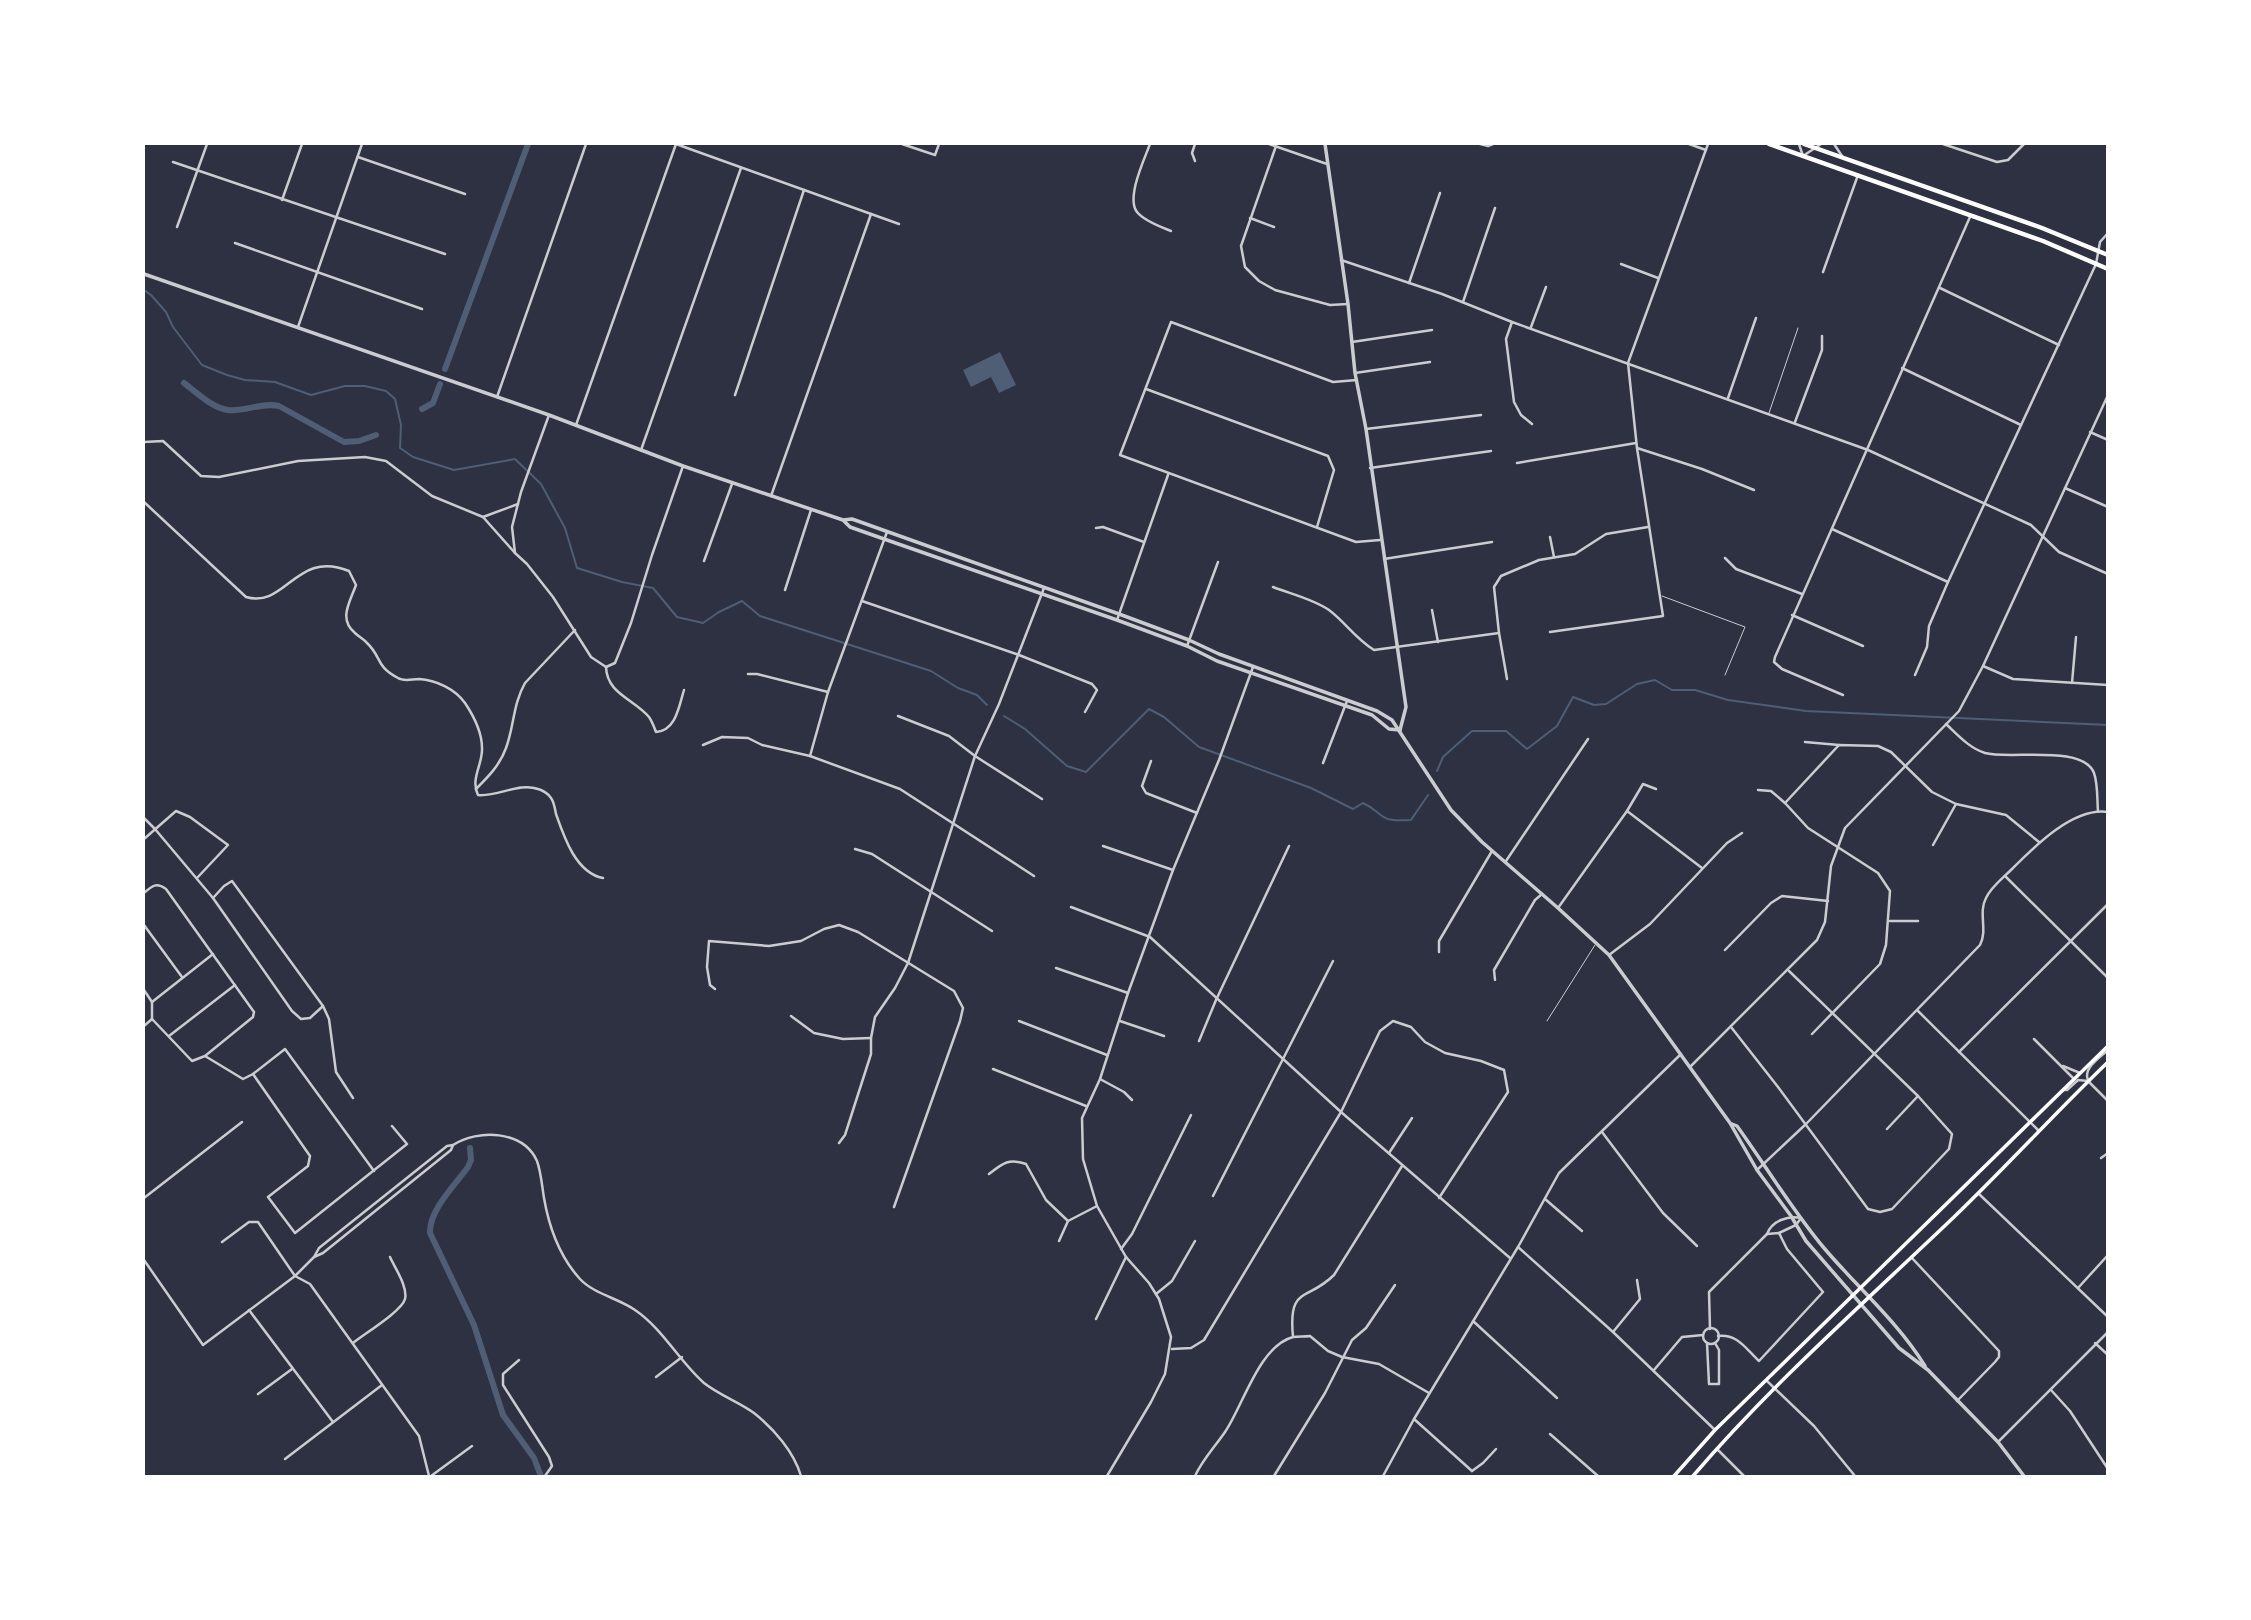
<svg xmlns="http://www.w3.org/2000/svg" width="2251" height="1620" viewBox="0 0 2251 1620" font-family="'Roboto Serif',serif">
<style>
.water{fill:#4f5d75}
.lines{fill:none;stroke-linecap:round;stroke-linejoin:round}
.stream{stroke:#4f5d75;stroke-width:2}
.canal{stroke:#4f5d75;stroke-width:6}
.service{stroke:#caccd0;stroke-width:1}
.minor{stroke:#caccd0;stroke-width:2.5}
.tertiary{stroke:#caccd0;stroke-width:3.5}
.secondary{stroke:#fff;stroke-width:3.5}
.primary{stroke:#fff;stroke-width:4.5}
</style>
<rect width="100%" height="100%" fill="#2d3142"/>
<path class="water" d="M1000,352L1016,385L999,393L991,377L971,387L963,370Z"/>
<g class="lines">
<g class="stream">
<path d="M144,290L151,295L166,312L173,327L202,365L227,375L245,380L275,382L311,395L345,386H365L386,391L395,399L401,425L400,448L413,457L454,470L515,459L541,484L565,528L577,568L622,582L653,588L677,617L703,623L719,612L742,601L760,616L931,671L958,688L977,695L987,705"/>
<path d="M1004,716L1025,729L1067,766L1086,772L1149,709L1164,717L1199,747L1311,788L1353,809L1363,803C1372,807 1375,811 1382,816C1390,822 1402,820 1411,820L1428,795"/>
<path d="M1437,771L1443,757L1472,731H1506L1527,749L1557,726L1573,697L1594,705L1606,704L1637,684L1655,680L1672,690H1695L1728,700L1806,711L2108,725"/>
</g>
<g class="canal">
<path d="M445,369L528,144"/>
<path d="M184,383C196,392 212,408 228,410C245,412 262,402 279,406L344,442L359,441L376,435"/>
<path d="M422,409L433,403L440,384"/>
<path d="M470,1148L471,1160L468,1167C455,1185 429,1210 430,1233L474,1325L503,1415L534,1458L541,1476"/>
</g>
<g class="service">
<path d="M1769,413L1798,328"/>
<path d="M1662,596L1745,627L1725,675"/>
<path d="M1547,1021L1595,945"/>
</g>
<g class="minor">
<path d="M676,144L899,224"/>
<path d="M902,144L935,155L939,144"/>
<path d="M1150,144C1144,160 1126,198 1137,212C1144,221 1161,227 1171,231"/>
<path d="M1269,144L1327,164"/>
<path d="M1480,144L1488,146L1493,144"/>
<path d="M1689,144L1706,150"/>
<path d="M1799,144L1803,156L1821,144"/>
<path d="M1834,144L1842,156"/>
<path d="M1943,144L1997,162L2008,160L2024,144"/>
<path d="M1276,146L1241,246L1245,267L1259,281L1275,290L1330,305L1348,304"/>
<path d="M358,157L465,194"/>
<path d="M1195,161L1192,153L1195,144"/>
<path d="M173,162L445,254"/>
<path d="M282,200L302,144"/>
<path d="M1250,218L1274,227"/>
<path d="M177,227L207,144"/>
<path d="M235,243L422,309"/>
<path d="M1341,260L1442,294L1512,322L1868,450L2031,525L2059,552L2108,574"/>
<path d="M1621,264L1658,278"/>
<path d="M1823,272L1858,175"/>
<path d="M1409,283L1440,193"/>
<path d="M1940,288L2059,345"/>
<path d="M1463,302L1495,208"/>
<path d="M1512,322L1506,339L1514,402L1521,415L1532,424"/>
<path d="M298,327L362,144"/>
<path d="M1531,327L1546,287"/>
<path d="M1352,342L1432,330"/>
<path d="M1902,368L2021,425"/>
<path d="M1355,373L1430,362"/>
<path d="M1357,380L1333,382L1171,322L1120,455L1356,542L1380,540"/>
<path d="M1146,389L1328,456L1334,470L1317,527"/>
<path d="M735,395L804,190"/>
<path d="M497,397L586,144"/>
<path d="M1728,398L1756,318"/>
<path d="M549,415L521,492L512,527L515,553L527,564L553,597L591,657L606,667"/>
<path d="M1795,422L1822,350V336"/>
<path d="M576,425L676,144"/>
<path d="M1366,429L1481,415"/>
<path d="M2090,432L2108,440"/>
<path d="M144,442L163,441L201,476L219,477L298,461L365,457L386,461L432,496L483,517L515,553"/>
<path d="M1637,448L1702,469L1754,490"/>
<path d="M641,450L741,168"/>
<path d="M1517,463L1636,443"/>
<path d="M1370,468L1491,451"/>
<path d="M2065,488L2108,507"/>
<path d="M771,496L871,214"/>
<path d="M144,502L246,597C286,609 296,549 349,571L356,585C350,602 338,619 355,633C359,637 364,639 367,643C382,657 375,666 398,678C404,682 412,679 419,679C436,680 455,689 465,703C473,715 482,733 482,748C483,764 470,779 478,795C498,797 519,782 538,789C542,790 549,794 551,798C554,802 555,809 556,814C564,837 576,873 603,878"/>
<path d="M483,517L518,504"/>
<path d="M1096,528L1103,527L1144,542"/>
<path d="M1832,529L1948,582"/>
<path d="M1550,537L1554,557"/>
<path d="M1725,558L1736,569L1802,594"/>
<path d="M1384,559L1492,542"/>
<path d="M704,561L732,484"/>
<path d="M1273,587C1291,594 1313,599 1329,610C1345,622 1356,639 1374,650L1499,633L1494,587L1501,576L1539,560L1575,554L1606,534L1648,527"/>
<path d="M785,590L811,510"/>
<path d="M862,601L1019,655L1092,684L1097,690L1085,712"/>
<path d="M1432,610L1438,642"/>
<path d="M1792,615L1863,646"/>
<path d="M1117,620L1168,475"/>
<path d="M1550,632L1663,616L1637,448L1628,363L1708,144"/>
<path d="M1499,633L1507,679"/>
<path d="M1187,646L1218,562"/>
<path d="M1983,666L2013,679L2108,685"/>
<path d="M606,667L615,663L631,623L652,555L683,466"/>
<path d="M606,667C607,694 634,699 649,717C652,721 654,727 656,732C676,731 679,706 684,690"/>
<path d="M748,674H757L828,692"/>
<path d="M1915,675L1927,647L1929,626L1948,582L2096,264L2100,242L2108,233"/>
<path d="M2072,683L2076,637"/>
<path d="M1843,695L1782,669L1774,662L1775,657L1970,217"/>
<path d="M898,716L949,736L975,756L1042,799"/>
<path d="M1946,724C1958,735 1969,748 1985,753C2009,760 2083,744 2094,773C2098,784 2097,799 2098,811"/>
<path d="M1805,742L1839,745"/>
<path d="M703,745L722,737L748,738L762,745L810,756L900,789L1034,876"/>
<path d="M810,756L828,692L887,532"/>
<path d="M1151,761L1142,786L1146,793L1197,813"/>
<path d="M1323,763L1347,701"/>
<path d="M476,789C488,777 500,765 506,748C514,727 513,704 525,683L575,630"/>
<path d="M1758,790L1771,791L1785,803L1808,828L1878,873L1890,891L1886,945L1880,964L1812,1034"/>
<path d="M1785,803L1839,745L1878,746L1891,752L1932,792L1956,804L2006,815L2039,842"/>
<path d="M1627,811L1702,868"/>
<path d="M144,818L155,829L213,898L292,1011L301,1019L310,1018L323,1006"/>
<path d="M144,839L176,811L190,817L228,845L197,878"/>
<path d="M1933,845L1956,804"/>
<path d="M1103,846L1173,870"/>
<path d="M855,849L872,854L992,931"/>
<path d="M1506,861L1588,739"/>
<path d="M2005,876L2108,978"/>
<path d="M144,893C152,886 156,882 166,889L254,1012L253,1017L205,1056L192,1061L152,1019L144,1026"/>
<path d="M213,898L224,886L232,881L323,1006L329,1019L336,1072L353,1098"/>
<path d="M1071,907L1150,937L1341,1112L1510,1258"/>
<path d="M1558,908L1627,811L1643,784L1656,789"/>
<path d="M1890,921H1918"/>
<path d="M144,925L182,977"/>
<path d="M1725,950L1771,903L1782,896L1828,901"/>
<path d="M1439,952V941L1492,851"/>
<path d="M1609,955L1650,924L1727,843L1742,833"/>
<path d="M1056,968L1128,993"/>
<path d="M1495,980L1494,970L1535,900L1542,894"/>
<path d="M715,989L710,985L707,967L709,941L769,946L801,941L824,929L839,925L858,932L954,991L963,1008L960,1021L894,1207"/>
<path d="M144,990L152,1002"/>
<path d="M1918,1011L2038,1130"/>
<path d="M791,1016L814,1033L843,1039L871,1038"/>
<path d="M152,1019V1002L213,954"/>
<path d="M1019,1021L1107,1055"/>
<path d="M1120,1021L1164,1036"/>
<path d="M1731,1027L1778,1087L1868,1209L1880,1212L1892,1209L1949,1149L1952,1134L1918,1096L1789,971"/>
<path d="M169,1036L235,985"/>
<path d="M2034,1039L2073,1078"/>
<path d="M1199,1041L1216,1000L1289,846"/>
<path d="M1959,1052L2108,904"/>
<path d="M205,1056L243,1079L253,1074L310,1156L308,1166L268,1197L295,1233L407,1144L392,1126"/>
<path d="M1691,1066L1817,940L1825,922L1831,866L1845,828L1959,711L1983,666L2108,395"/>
<path d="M2063,1066L2080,1073"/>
<path d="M993,1069L1086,1106"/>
<path d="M253,1074L285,1049L374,1171"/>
<path d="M1100,1079L1124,1092L1132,1100"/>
<path d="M2088,1081C2083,1068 2098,1059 2108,1050"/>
<path d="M2063,1090H2067L2078,1080L2088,1081L2108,1101"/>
<path d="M1887,1129L1918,1096"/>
<path d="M1602,1132L1663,1213L1697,1246"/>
<path d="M839,1143L845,1135L871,1054V1038L875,1017L895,988L908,963L975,756L999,704L1044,588"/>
<path d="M453,1145C478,1129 523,1130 537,1161C541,1172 542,1186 544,1198C549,1227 560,1257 580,1279C594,1294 618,1298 635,1310C663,1329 679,1361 704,1383C719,1395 739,1402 754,1413C774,1429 794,1452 801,1476"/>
<path d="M1389,1153L1412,1118"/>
<path d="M2101,1158L2108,1153"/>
<path d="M1757,1170L1806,1124L1980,945C1988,930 1978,913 1986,898C1991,887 2003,878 2012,869C2034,847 2073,807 2108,812"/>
<path d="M989,1174C1003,1163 1009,1158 1026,1164L1046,1200L1068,1221"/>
<path d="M1979,1194L2108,1317"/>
<path d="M1213,1196L1333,961"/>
<path d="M144,1198L242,1122"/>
<path d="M1545,1199L1582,1231"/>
<path d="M1059,1241L1068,1221L1097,1206"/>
<path d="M222,1242L249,1222H258L295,1276L310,1284L419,1436L429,1476"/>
<path d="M1518,1247L1613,1332L1715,1430"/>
<path d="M1121,1249L1132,1234L1191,1115"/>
<path d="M1911,1257L1999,1351V1357L1995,1362L1957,1401"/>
<path d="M144,1260L203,1345L295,1276L314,1257L319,1248L447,1146L453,1145L451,1150L323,1253L314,1257"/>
<path d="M2078,1288L2108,1255"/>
<path d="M1156,1294L1172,1281L1195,1241"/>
<path d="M249,1310L333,1422"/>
<path d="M1096,1319L1126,1257"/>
<path d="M1473,1321L1557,1398"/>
<circle cx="1711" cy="1336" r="8"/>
<path d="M1710,1329L1709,1292L1767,1234C1772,1221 1788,1215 1801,1218L1796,1225L1779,1233"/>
<path d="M1613,1332L1640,1299L1637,1280"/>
<path d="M1718,1336C1738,1334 1745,1348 1759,1361L1823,1292L1787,1249L1779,1233L1767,1234"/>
<path d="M1293,1337C1288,1285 1307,1302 1334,1275L1402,1166"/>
<path d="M353,1343C364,1334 402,1311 405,1299C408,1287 395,1268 390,1257"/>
<path d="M1707,1343L1709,1384H1719V1350L1715,1343"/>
<path d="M2095,1343L2108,1355"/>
<path d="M1172,1349L1191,1348L1204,1340L1341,1112L1380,1031L1393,1021L1411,1027L1425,1042L1445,1053L1481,1061L1504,1070L1508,1092L1439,1198"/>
<path d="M519,1360L503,1374V1385L549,1457L552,1466L545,1476"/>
<path d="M1654,1370L1682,1337L1703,1335"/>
<path d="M656,1377L682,1357"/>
<path d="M1767,1381L1814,1426L1855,1476"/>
<path d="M2051,1390L2070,1411L2108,1469"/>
<path d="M258,1394L292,1369"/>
<path d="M1414,1419L1472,1471"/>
<path d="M1550,1434L1598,1476"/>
<path d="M1998,1442L2108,1332"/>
<path d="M1717,1449L1744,1476"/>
<path d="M285,1459L382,1385"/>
<path d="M1472,1471L1483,1463L1496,1449"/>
<path d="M431,1476L472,1446"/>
<path d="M1107,1476L1151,1402L1165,1374L1171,1337L1159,1299L1149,1283L1126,1257L1097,1206L1083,1159L1082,1118L1100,1079L1128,993L1173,870L1219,760L1253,667"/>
<path d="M1195,1476C1203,1459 1214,1448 1225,1432C1243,1406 1259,1346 1293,1337C1298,1336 1305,1337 1310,1336L1328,1351L1342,1357L1379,1364L1429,1393"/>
<path d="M1274,1476L1325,1393L1352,1340L1366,1328L1395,1285"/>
<path d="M1383,1476L1414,1419L1518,1247L1559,1173L1681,1054"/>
</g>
<g class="tertiary">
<path d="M1325,144L1348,304L1355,373L1366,429L1406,707L1400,730"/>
<path d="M144,274L549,415L683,466L843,520L852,519L1119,614L1189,640L1219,654L1377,711L1392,720L1451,810L1482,842L1558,908L1609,955L1730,1123L1757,1170L1791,1216L1806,1241L1899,1348L1928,1370L1998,1442L2024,1476"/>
<path d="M844,521L850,527L884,539L1117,620L1187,646L1217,661L1372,715L1389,729L1400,730"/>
<path d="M1732,1124L1737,1126C1766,1166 1792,1210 1824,1248C1857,1287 1898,1322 1925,1366"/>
</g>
<g class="secondary">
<path d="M1674,1476L1715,1430L2108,1046"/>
<path d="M1693,1476C1773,1383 1865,1302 1954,1217C2006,1167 2055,1113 2108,1062"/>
</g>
<g class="primary">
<path d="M1769,144L2043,241L2108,269"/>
<path d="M1804,144L2042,228L2108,255"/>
</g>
</g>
<rect width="2251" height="1620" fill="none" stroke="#ffffff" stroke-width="290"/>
</svg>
